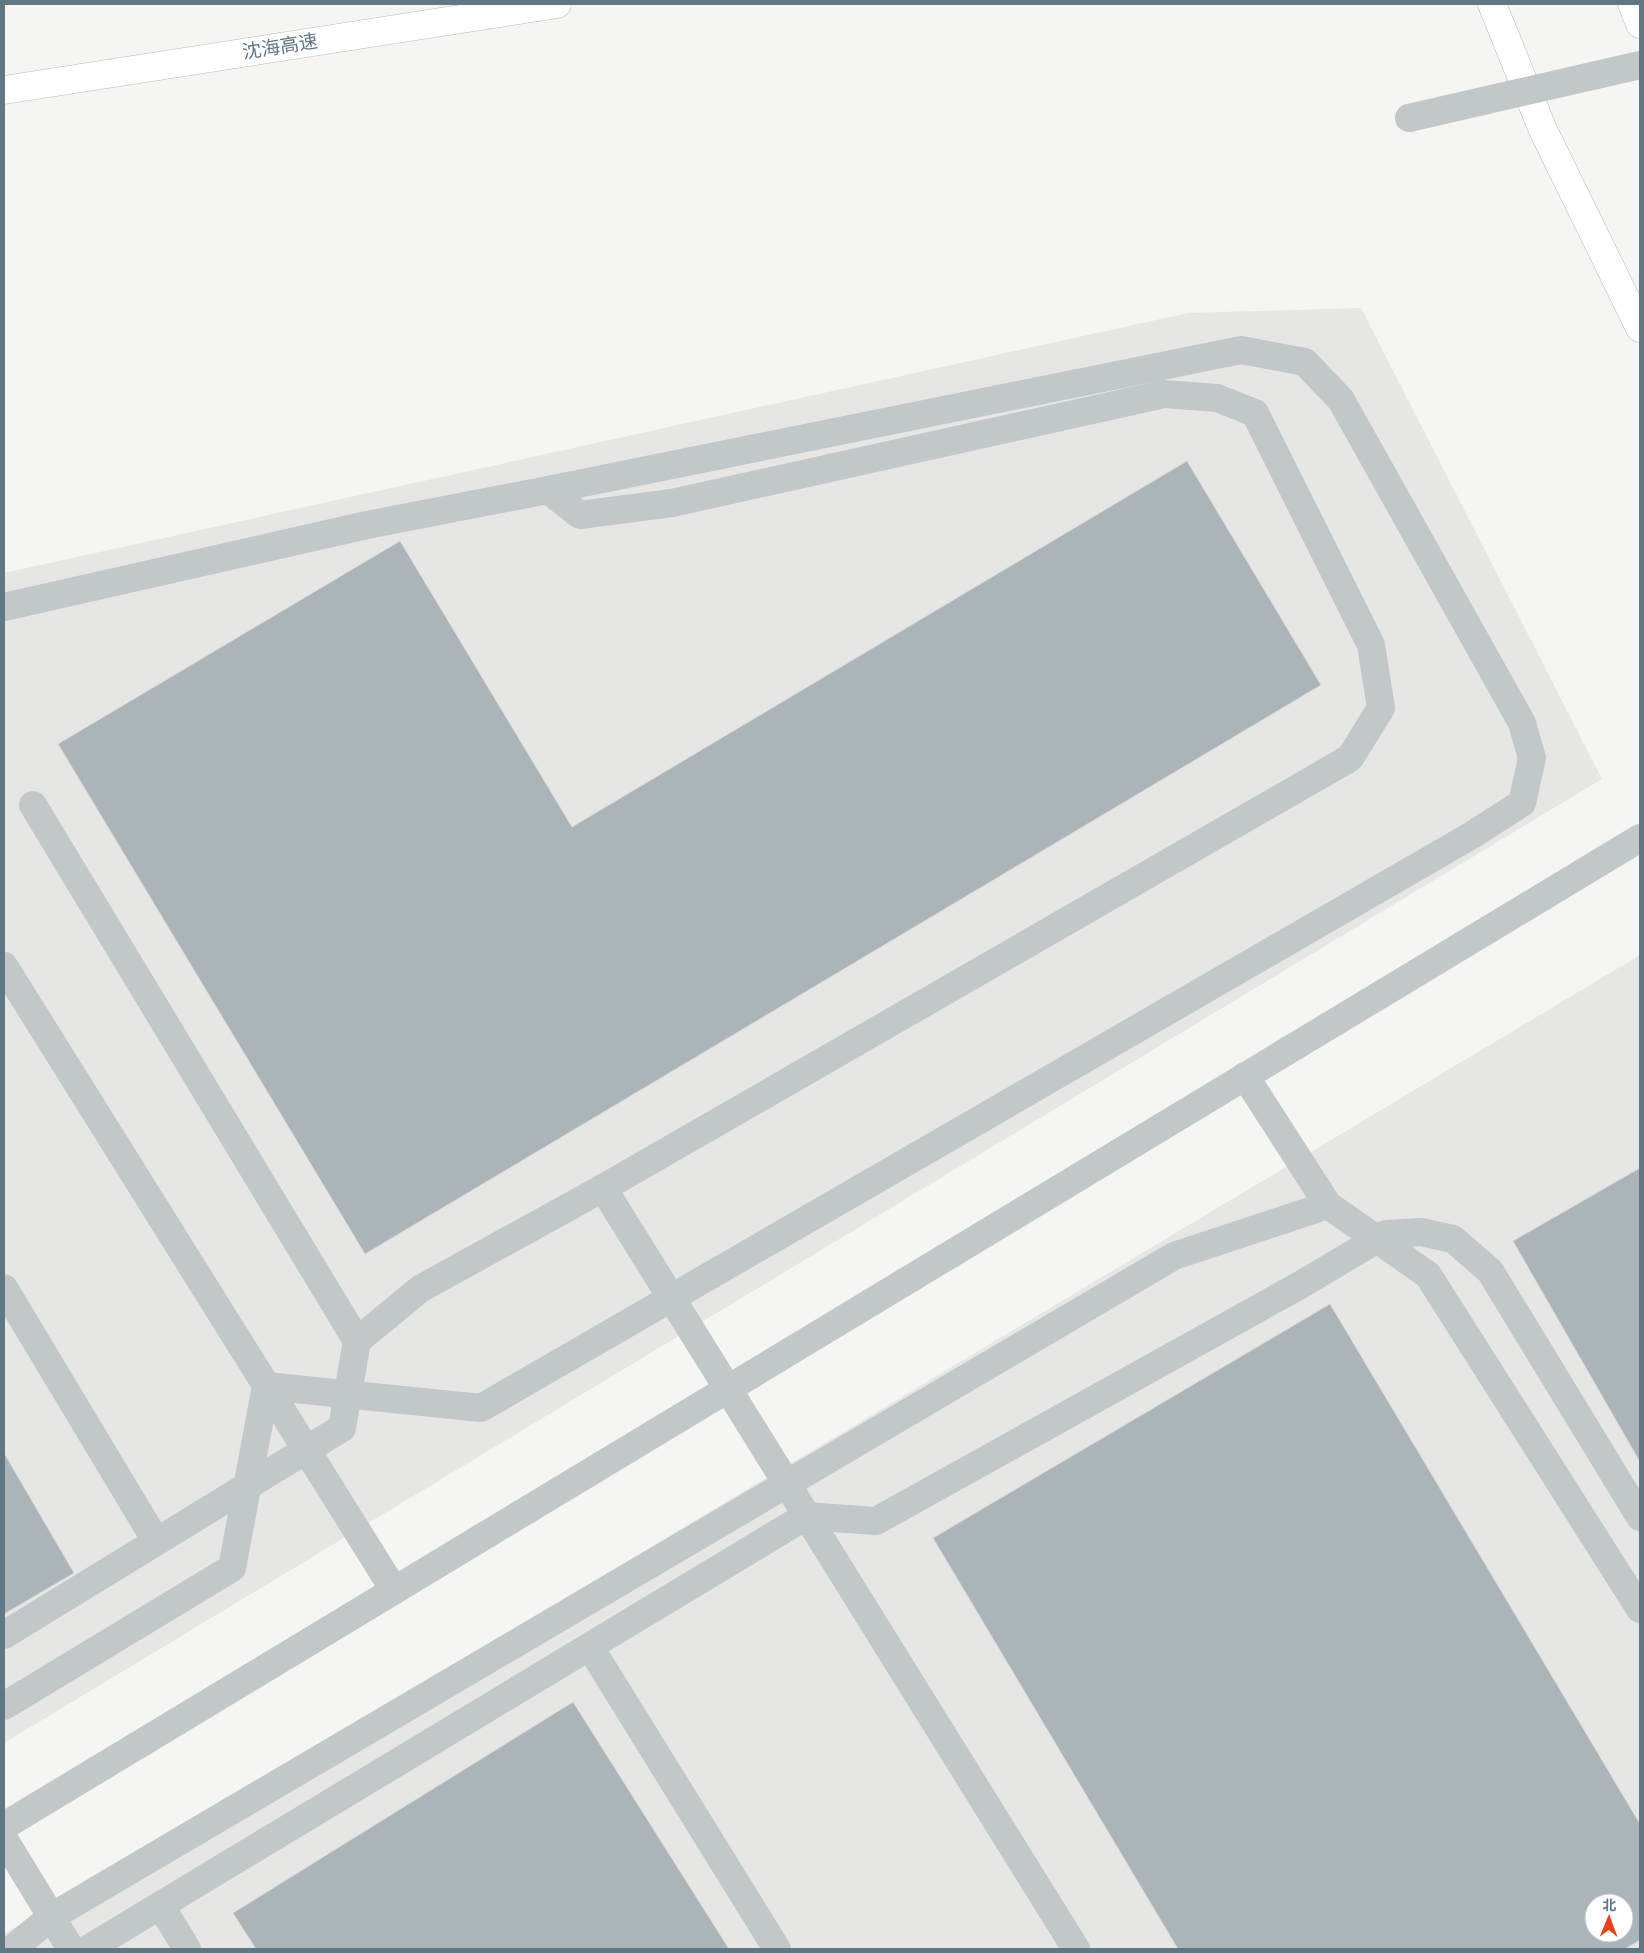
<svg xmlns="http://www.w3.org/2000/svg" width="1644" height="1953" viewBox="0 0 1644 1953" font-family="Signika,'Noto Sans SC',sans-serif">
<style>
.built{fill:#e6e7e5;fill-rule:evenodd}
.building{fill:#abb4b9;stroke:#d6d6d4;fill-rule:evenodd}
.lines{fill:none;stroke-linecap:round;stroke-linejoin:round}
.major-casing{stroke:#b5babd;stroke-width:29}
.highway-casing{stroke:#b6babd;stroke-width:29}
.minor{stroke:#c2c7c9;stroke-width:28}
.major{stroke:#fff;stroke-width:28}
.highway{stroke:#fff;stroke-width:28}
.minor-bridge{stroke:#c2c7c9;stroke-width:28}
.labels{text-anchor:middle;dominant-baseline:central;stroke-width:5;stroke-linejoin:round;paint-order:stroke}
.street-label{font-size:19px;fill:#627784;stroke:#fff}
</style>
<rect width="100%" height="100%" fill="#f5f5f1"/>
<g class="built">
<path d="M1361,308L1602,779L4,1743V573L1188,313Z"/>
<path d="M1640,955V1949H4V1934ZM1594,1903H1624V1933H1594Z"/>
</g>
<g class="building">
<path d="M1187,461L1321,685L365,1254L58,744L400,541L572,827Z"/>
<path d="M1640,1168V1462L1513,1241Z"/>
<path d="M1330,1304L1640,1824V1940L1625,1949H1178L933,1538ZM1594,1903H1624V1933H1594Z"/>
<path d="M4,1453L74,1573L4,1614Z"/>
<path d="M573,1702L729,1949H256L233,1913Z"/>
</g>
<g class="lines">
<g class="major-casing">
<g id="major">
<path d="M1492,4L1543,130L1640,328"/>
<path d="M1632,4L1640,24"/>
</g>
</g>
<g class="highway-casing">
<path id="highway" d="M4,90L557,4"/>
</g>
<g class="minor">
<path d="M548,490L580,515L672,503"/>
<path d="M4,607L367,525L548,490L1241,350L1305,362L1341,400L1522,723L1532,758L1522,803L1472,835L481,1408L266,1386L232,1568L4,1706"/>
<path d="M33,805L357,1341"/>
<path d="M4,966L394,1590"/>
<path d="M1245,1076L1328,1205L1428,1275L1640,1609"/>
<path d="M4,1288L156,1541"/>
<path d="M590,1647L777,1949"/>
<path d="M4,1826L1640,838"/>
<path d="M4,1839L71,1949"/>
<path d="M161,1906L187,1949"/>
<path d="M12,1949L51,1917L1174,1256L1328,1205"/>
</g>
<use href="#major" class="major"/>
<use href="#highway" class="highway"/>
<g class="minor-bridge">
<path d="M1409,118L1640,65"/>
<path d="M603,1188L1076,1949"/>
<path d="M4,1635L342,1428L357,1341L420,1289L603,1188L1350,758L1381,708L1371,645L1255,413L1217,398L1164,394L672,503"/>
<path d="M88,1949L806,1516L876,1521L1302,1284L1386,1234L1421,1232L1453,1239L1490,1271L1640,1517"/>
</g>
</g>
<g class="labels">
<g class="street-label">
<text transform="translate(280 47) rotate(-9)">沈海高速</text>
</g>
</g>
<rect width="1644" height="1953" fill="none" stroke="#627784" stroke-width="10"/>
<g transform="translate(1609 1918) rotate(1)"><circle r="24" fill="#ffffff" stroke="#c0c9ce"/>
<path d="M0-4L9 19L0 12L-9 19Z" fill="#ed3e19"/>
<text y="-8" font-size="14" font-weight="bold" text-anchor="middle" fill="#627784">北</text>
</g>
</svg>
